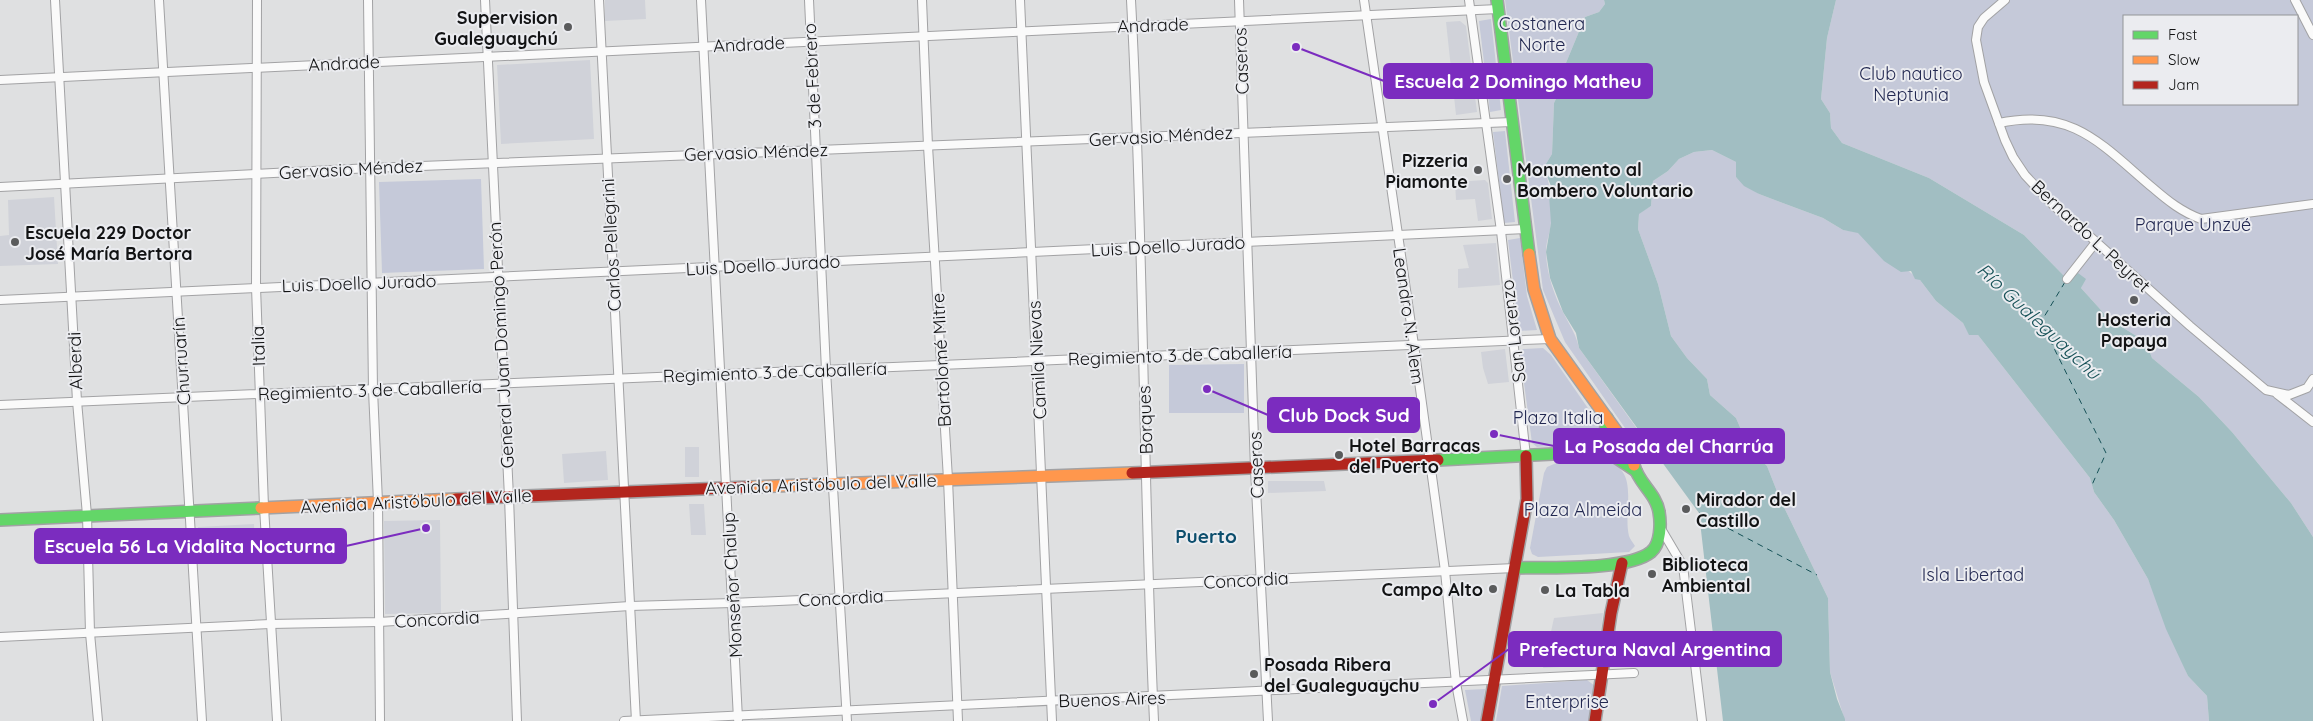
<svg xmlns="http://www.w3.org/2000/svg" width="2313" height="721" viewBox="0 0 2313 721" font-family="Quicksand,sans-serif">
<style>
.built{fill:#d0d2d9}
.green{fill:#c5c9d9;fill-rule:evenodd}
.water{fill:#a1bec2}
.lines{fill:none;stroke-linecap:round;stroke-linejoin:round}
.ferry{stroke:#165157;stroke-width:1;stroke-dasharray:6 5;stroke-linecap:butt}
.street-casing{stroke:#a2a2a4;stroke-width:10}
.fast-casing{stroke:#a2a2a4;stroke-width:14}
.slow-casing{stroke:#a2a2a4;stroke-width:14}
.jam-casing{stroke:#a2a2a4;stroke-width:14}
.street{stroke:#fafafa;stroke-width:8}
.fast{stroke:#63d668;stroke-width:11}
.slow{stroke:#ff974d;stroke-width:11}
.jam{stroke:#b3261e;stroke-width:11}
.poi-dot{fill:#5a5b5c;stroke:#ebecf0;stroke-width:2}
.labels{text-anchor:middle;dominant-baseline:central;stroke-width:4;stroke-linejoin:round;paint-order:stroke}
.poi-label{font-size:18px;font-weight:bold;fill:#121314;stroke:#ebecf0;text-anchor:start}
.park-label{font-size:18px;fill:#222851;stroke:#ebecf0}
.street-label{font-size:18px;fill:#121314;stroke:#ebecf0}
.water-label{font-size:19px;font-style:italic;fill:#165157;stroke:#ebecf0}
.neighbourhood-label{font-size:19px;font-weight:bold;fill:#0c4e6d;stroke:#ebecf0}
.leader{fill:none;stroke:#7b2cbf;stroke-width:2}
.callout-dot{fill:#7b2cbf;stroke:#ebecf0;stroke-width:2}
.callout{fill:#7b2cbf;stroke:#7b2cbf;stroke-width:2}
.callout-label{font-size:19px;text-anchor:middle;font-weight:bold;fill:#fff}
</style>
<rect width="100%" height="100%" fill="#dfe0e1"/>
<g class="built">
<path d="M605,0H645L646,19L605,21Z"/>
<path d="M1460,21L1466,26L1477,112L1456,115L1446,22Z"/>
<path d="M590,60L594,139L501,144L497,65Z"/>
<path d="M1485,180L1488,183L1492,219L1478,221L1475,199L1456,200L1455,182Z"/>
<path d="M54,197L58,264L0,266V236L9,235L8,200Z"/>
<path d="M1496,243L1500,285L1458,288V269L1469,268L1463,245Z"/>
<path d="M1505,349L1509,382L1488,384L1483,368L1481,352Z"/>
<rect x="685" y="447" width="14" height="30"/>
<path d="M606,451L608,480L564,483L562,454Z"/>
<path d="M1268,481H1324L1326,491L1268,493Z"/>
<path d="M689,504H704L706,535H691Z"/>
<path d="M440,520L441,613L385,614L384,521Z"/>
<path d="M254,524L255,544L199,547L198,527Z"/>
<path d="M1603,613L1598,665L1543,668L1554,618Z"/>
</g>
<g class="green">
<path d="M1505,0H1604L1605,4L1599,12L1585,17L1561,75L1562,86L1554,103L1552,154L1544,167L1555,166V168L1544,169C1551,185 1552,204 1551,221C1551,231 1546,241 1546,251C1546,271 1554,296 1564,314C1570,326 1576,334 1579,348L1640,433L1632,438L1565,342L1543,290Z"/>
<path d="M1836,0H2313V537L2291,503L2232,432L2199,397L2152,358L2146,342L2109,319L2081,288L2085,279H2067L2024,235L1929,178L1842,143L1831,128L1830,113L1821,99L1827,38ZM2124,16H2297V104H2124Z"/>
<path d="M1491,19L1501,110L1490,112L1479,21Z"/>
<path d="M1505,131L1515,222L1504,223L1493,132Z"/>
<path d="M1712,150L1736,162V177L1759,194L1823,218L1843,230L1858,232L1920,280L1936,301L1963,323L1969,334L1978,335L2090,478L2094,492L2114,520L2148,579L2188,676L2207,696L2209,721H1845L1830,672L1828,598L1780,499L1767,466L1749,448L1736,418L1710,395L1707,379L1687,358L1671,336L1658,284L1638,229L1639,213L1651,206L1653,181L1668,171L1679,159L1694,152Z"/>
<path d="M481,179L484,269L382,273L379,182Z"/>
<path d="M1520,238L1527,296L1537,330L1519,331L1508,240Z"/>
<path d="M1543,348L1551,355L1599,424L1600,438L1597,442L1537,447L1532,443L1520,353L1523,349Z"/>
<path d="M1244,364V413H1169V365Z"/>
<path d="M1596,459C1644,464 1622,506 1629,536C1630,539 1633,543 1635,546L1629,552L1538,557L1532,554L1530,548L1544,473L1547,467L1561,461Z"/>
<path d="M1587,680L1595,686L1590,721H1496L1502,686Z"/>
<path d="M1485,689L1481,721H1471L1465,690Z"/>
</g>
<path class="water" d="M1604,0H1836L1827,38L1821,99L1830,113L1831,128L1842,143L1929,178L2024,235L2067,279L2078,273L2086,279L2081,288L2109,319L2146,342L2152,358L2199,397L2232,432L2291,503L2313,537V721H2209L2207,696L2188,676L2166,629L2148,579L2114,520L2094,492L2090,478L1978,335H1969L1963,323L1936,301L1920,280L1915,279L1911,271L1901,272L1884,261L1858,233L1843,230L1823,218L1759,194L1744,186L1736,177V162L1712,150L1694,152L1679,159L1668,171L1653,181L1651,206L1639,214L1638,229L1658,284L1671,336L1687,358L1707,379L1710,395L1736,418L1749,448L1767,466L1780,499L1828,598L1830,672L1837,699L1845,719V721H1723L1699,513L1579,348L1576,333L1563,312L1550,278L1546,252L1551,223L1549,195L1551,186L1544,169L1555,168L1554,166L1544,167L1552,154L1554,103L1562,86L1561,75L1585,17L1599,12L1605,4Z"/>
<g class="lines">
<g class="ferry">
<path d="M2065,282L2041,322L2106,453L2092,485"/>
<path d="M1699,513L1817,575"/>
</g>
<g class="street-casing">
<g id="street">
<path d="M55,0L77,401L87,515L90,633L98,721"/>
<path d="M159,0L202,721"/>
<path d="M257,0L256,287L264,507L277,721"/>
<path d="M368,0L373,390L378,502L380,721"/>
<path d="M485,0L509,497L517,721"/>
<path d="M599,0L636,721"/>
<path d="M701,0L738,719"/>
<path d="M809,0L826,370L847,721"/>
<path d="M922,0L928,146L948,479L958,721"/>
<path d="M1020,0L1052,721"/>
<path d="M1131,0C1144,240 1143,481 1154,721"/>
<path d="M1239,0L1255,469L1268,721"/>
<path d="M1364,0L1414,345L1445,571L1456,683L1463,721"/>
<path d="M1469,0L1501,231L1526,456"/>
<path d="M2005,0L1984,18L1978,27L1976,40L1984,82L2005,140L2013,157L2025,175L2055,207L2085,232L2190,326L2266,390L2289,395L2307,388L2313,379"/>
<path d="M2295,0L2313,35"/>
<path d="M0,80L1498,9"/>
<path d="M1999,123C2072,107 2102,145 2153,188C2168,201 2182,212 2201,219L2313,204"/>
<path d="M0,187L371,168L1512,122"/>
<path d="M2067,279L2096,242"/>
<path d="M0,300L1526,229"/>
<path d="M2277,394L2313,422"/>
<path d="M0,405L1550,339"/>
<path d="M1660,527L1683,566L1702,721"/>
<path d="M0,637L270,624L379,622L630,606L732,603L1515,568"/>
<path d="M624,721L1634,673"/>
</g>
</g>
<g class="fast-casing">
<g id="fast">
<path d="M1497,0L1529,254"/>
<path d="M1591,452L1604,442L1607,418"/>
<path d="M1438,460L1591,452L1615,457L1636,471"/>
<path d="M0,520L261,508"/>
<path d="M1515,568C1546,567 1628,571 1651,552C1661,544 1661,523 1659,512C1656,493 1638,483 1634,465"/>
</g>
</g>
<g class="slow-casing">
<g id="slow">
<path d="M1529,254L1534,289L1550,339L1632,453L1634,465"/>
<path d="M749,487L1132,473"/>
<path d="M261,508L456,499"/>
</g>
</g>
<g class="jam-casing">
<g id="jam">
<path d="M1132,473L1438,460"/>
<path d="M456,499L749,487"/>
<path d="M1487,721L1527,499L1526,456"/>
<path d="M1595,721L1611,613L1622,563"/>
</g>
</g>
<use href="#street" class="street"/>
<use href="#fast" class="fast"/>
<use href="#slow" class="slow"/>
<use href="#jam" class="jam"/>
</g>
<g class="poi-dot">
<circle cx="568" cy="27" r="5"/>
<circle cx="1478" cy="170" r="5"/>
<circle cx="1507" cy="179" r="5"/>
<circle cx="15" cy="242" r="5"/>
<circle cx="2134" cy="300" r="5"/>
<circle cx="1339" cy="455" r="5"/>
<circle cx="1686" cy="509" r="5"/>
<circle cx="1652" cy="574" r="5"/>
<circle cx="1493" cy="589" r="5"/>
<circle cx="1545" cy="590" r="5"/>
<circle cx="1254" cy="674" r="5"/>
</g>
<g class="labels">
<g class="poi-label">
<text x="558" y="17" text-anchor="end">Supervision<tspan x="558" dy="21">Gualeguaychú</tspan></text>
<text x="1468" y="160" text-anchor="end">Pizzeria<tspan x="1468" dy="21">Piamonte</tspan></text>
<text x="1517" y="169">Monumento al<tspan x="1517" dy="21">Bombero Voluntario</tspan></text>
<text x="25" y="232">Escuela 229 Doctor<tspan x="25" dy="21">José María Bertora</tspan></text>
<text x="2134" y="319" text-anchor="middle">Hosteria<tspan x="2134" dy="21">Papaya</tspan></text>
<text x="1349" y="445">Hotel Barracas<tspan x="1349" dy="21">del Puerto</tspan></text>
<text x="1696" y="499">Mirador del<tspan x="1696" dy="21">Castillo</tspan></text>
<text x="1662" y="564">Biblioteca<tspan x="1662" dy="21">Ambiental</tspan></text>
<text x="1483" y="589" text-anchor="end">Campo Alto</text>
<text x="1555" y="590">La Tabla</text>
<text x="1264" y="664">Posada Ribera<tspan x="1264" dy="21">del Gualeguaychu</tspan></text>
</g>
<g class="park-label">
<text x="1542" y="23">Costanera<tspan x="1542" dy="21">Norte</tspan></text>
<text x="1911" y="73">Club nautico<tspan x="1911" dy="21">Neptunia</tspan></text>
<text x="2193" y="224">Parque Unzué</text>
<text x="1558" y="417">Plaza Italia</text>
<text x="1583" y="509">Plaza Almeida</text>
<text x="1973" y="574">Isla Libertad</text>
<text x="1567" y="701">Enterprise</text>
</g>
<g class="street-label">
<text transform="translate(1153 25) rotate(-2)">Andrade</text>
<text transform="translate(749 44) rotate(-3)">Andrade</text>
<text transform="translate(1241 61) rotate(-92)">Caseros</text>
<text transform="translate(344 63) rotate(-3)">Andrade</text>
<text transform="translate(812 76) rotate(-93)">3 de Febrero</text>
<text transform="translate(1161 136) rotate(-3)">Gervasio Méndez</text>
<text transform="translate(756 152) rotate(-2)">Gervasio Méndez</text>
<text transform="translate(351 169) rotate(-3)">Gervasio Méndez</text>
<text transform="translate(2091 236) rotate(43)">Bernardo L. Peyret</text>
<text transform="translate(611 245) rotate(-93)">Carlos Pellegrini</text>
<text transform="translate(1168 246) rotate(-3)">Luis Doello Jurado</text>
<text transform="translate(763 265) rotate(-3)">Luis Doello Jurado</text>
<text transform="translate(359 283) rotate(-2)">Luis Doello Jurado</text>
<text transform="translate(1409 316) rotate(82)">Leandro N. Alem</text>
<text transform="translate(1513 331) rotate(-97)">San Lorenzo</text>
<text transform="translate(501 345) rotate(-93)">General Juan Domingo Perón</text>
<text transform="translate(258 346) rotate(-92)">Italia</text>
<text transform="translate(1180 355) rotate(-2)">Regimiento 3 de Caballería</text>
<text transform="translate(941 360) rotate(-93)">Bartolomé Mitre</text>
<text transform="translate(1037 360) rotate(-93)">Camila Nievas</text>
<text transform="translate(75 361) rotate(-92)">Alberdi</text>
<text transform="translate(181 361) rotate(-94)">Churruarín</text>
<text transform="translate(775 372) rotate(-2)">Regimiento 3 de Caballería</text>
<text transform="translate(370 390) rotate(-2)">Regimiento 3 de Caballería</text>
<text transform="translate(1145 420) rotate(-92)">Borques</text>
<text transform="translate(1256 465) rotate(-92)">Caseros</text>
<text transform="translate(821 484) rotate(-2)">Avenida Aristóbulo del Valle</text>
<text transform="translate(416 501) rotate(-3)">Avenida Aristóbulo del Valle</text>
<text transform="translate(1246 580) rotate(-3)">Concordia</text>
<text transform="translate(732 585) rotate(-93)">Monseñor Chalup</text>
<text transform="translate(841 598) rotate(-3)">Concordia</text>
<text transform="translate(437 619) rotate(-3)">Concordia</text>
<text transform="translate(1112 699) rotate(-2)">Buenos Aires</text>
</g>
<g class="water-label">
<text transform="translate(2039 321) rotate(43)">Río Gualeguaychú</text>
</g>
<g class="neighbourhood-label">
<text x="1206" y="536">Puerto</text>
</g>
</g>
<path class="leader" d="M1296 47L1384 81M1207 389L1268 415M1494 434L1554 446M426 528L346 546M1433 704L1509 649"/>
<g class="callout-dot">
<circle cx="1296" cy="47" r="5"/>
<circle cx="1207" cy="389" r="5"/>
<circle cx="1494" cy="434" r="5"/>
<circle cx="426" cy="528" r="5"/>
<circle cx="1433" cy="704" r="5"/>
</g>
<g class="callout">
<rect x="1384" y="64" width="268" height="34" rx="5"/>
<rect x="1268" y="398" width="151" height="34" rx="5"/>
<rect x="1554" y="429" width="230" height="34" rx="5"/>
<rect x="35" y="529" width="311" height="34" rx="5"/>
<rect x="1509" y="632" width="272" height="34" rx="5"/>
</g>
<g class="callout-label">
<text x="1518" y="88">Escuela 2 Domingo Matheu</text>
<text x="1344" y="422">Club Dock Sud</text>
<text x="1669" y="453">La Posada del Charrúa</text>
<text x="190" y="553">Escuela 56 La Vidalita Nocturna</text>
<text x="1645" y="656">Prefectura Naval Argentina</text>
</g>
<rect x="2123" y="15" width="175" height="90" fill="#ebecf0" stroke="#949598"/>
<rect x="2133" y="31" width="25" height="8" fill="#63d668" stroke="#949598"/>
<text x="2168" y="40" font-size="15" fill="#121314">Fast</text>
<rect x="2133" y="56" width="25" height="8" fill="#ff974d" stroke="#949598"/>
<text x="2168" y="65" font-size="15" fill="#121314">Slow</text>
<rect x="2133" y="81" width="25" height="8" fill="#b3261e" stroke="#949598"/>
<text x="2168" y="90" font-size="15" fill="#121314">Jam</text>
</svg>
